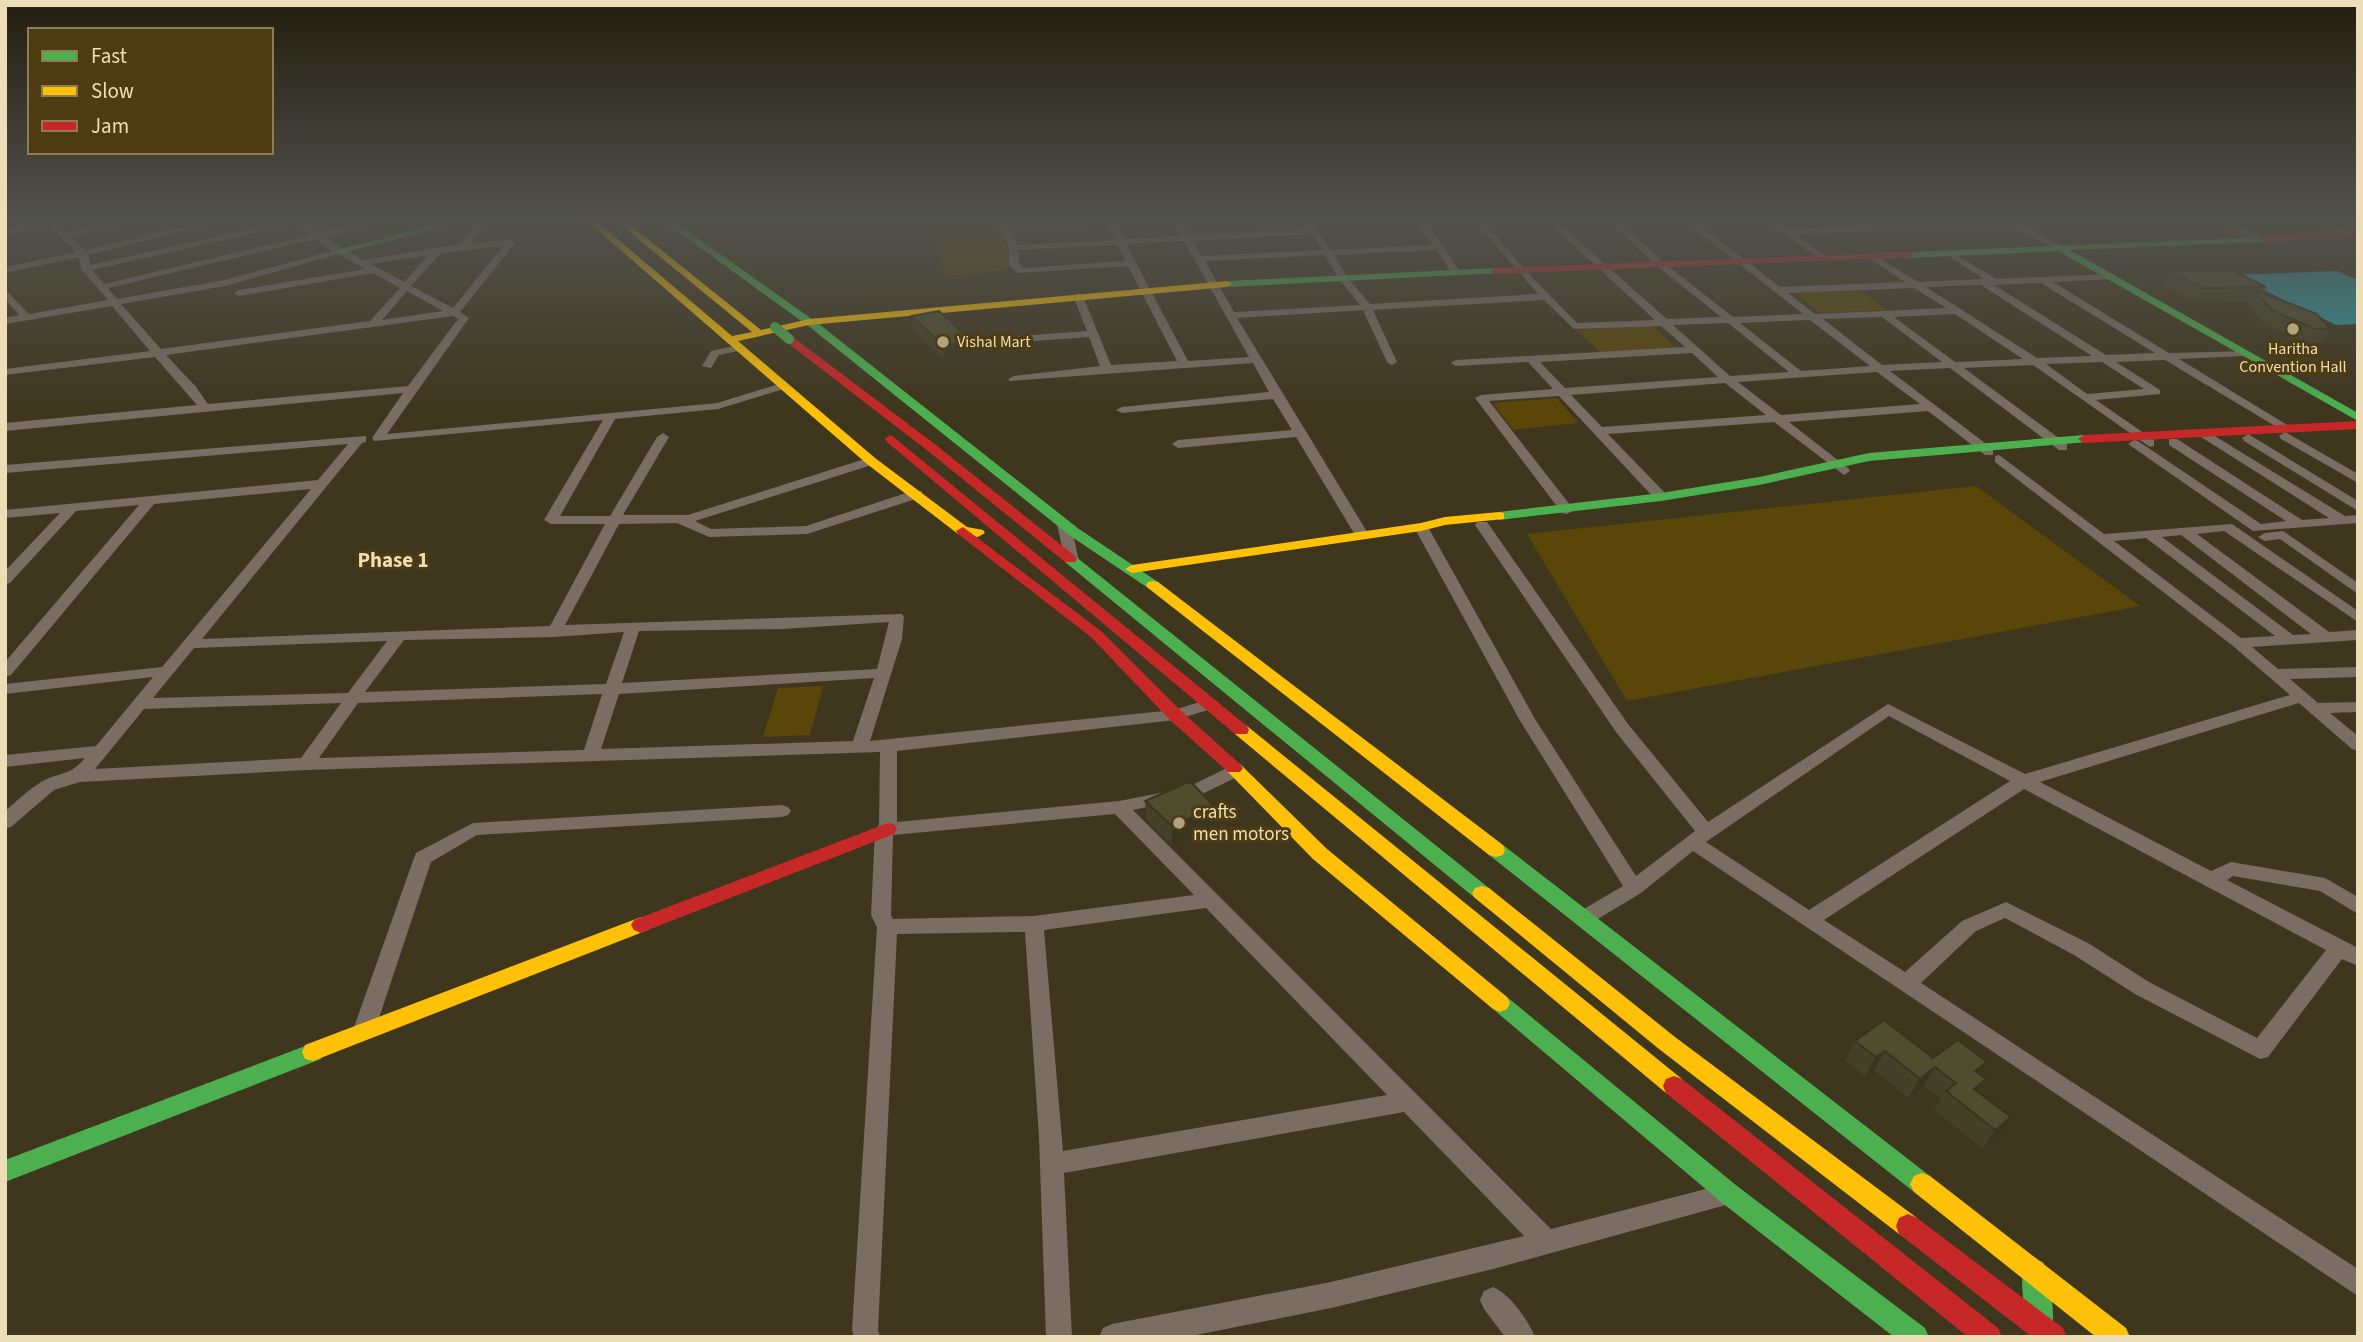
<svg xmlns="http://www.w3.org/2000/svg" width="2363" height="1342" viewBox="0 0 2363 1342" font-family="'Source Sans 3',sans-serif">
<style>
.green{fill:#5a4608}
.water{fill:#3197a2}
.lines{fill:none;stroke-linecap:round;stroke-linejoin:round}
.street{fill:#7a6d64;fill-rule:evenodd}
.fast{fill:#4caf50;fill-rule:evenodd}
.slow{fill:#ffc107;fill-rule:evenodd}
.jam{fill:#c62828;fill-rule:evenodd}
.fast-bridge{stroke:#4caf50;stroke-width:10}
.wall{fill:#454128}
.shaded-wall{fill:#383520}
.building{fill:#504c2e;stroke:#383520;stroke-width:2}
.poi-dot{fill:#b1a382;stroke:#4d3c11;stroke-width:2.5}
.labels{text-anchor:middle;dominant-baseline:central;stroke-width:6;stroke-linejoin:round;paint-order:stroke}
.far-poi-label{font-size:16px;fill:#eedeb8;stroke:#4d3c11;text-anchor:start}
.poi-label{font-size:19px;fill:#eedeb8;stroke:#4d3c11;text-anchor:start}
.neighbourhood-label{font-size:21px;font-weight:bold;fill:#eedeb8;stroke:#4d3c11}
</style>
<rect width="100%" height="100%" fill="#3f361e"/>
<g class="green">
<path d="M1004,227L1009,270L947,276L930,234Z"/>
<path d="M1861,291L1886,310L1820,313L1794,292Z"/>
<path d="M1652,325L1677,349L1601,353L1576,330Z"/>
<path d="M1557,398L1578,423L1513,430L1493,403Z"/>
<path d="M1976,486L2140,606L1627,701L1527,534Z"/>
<path d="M823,686L810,735L763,737L778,688Z"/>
</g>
<path class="water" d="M2337,271L2358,280V324L2336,325L2233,275Z"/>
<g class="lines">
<g class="street">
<path d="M43,220H60L56,224L66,233L122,220H138L71,237L85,250L211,220H226L88,255L90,265L290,220H306L303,222L318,233L371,220H386L324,237L363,260L461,244L480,220H489L471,243L510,240L515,243L460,312L469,318L387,434L717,403L779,384H787V388L718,409L615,419L560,516H610L657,437L663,433L669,437L623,515H688L871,457L877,461L875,464L695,521L711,529L806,526L912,491H922V497L807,534L709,537L677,523L619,524L565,625L902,614L904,617L902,639L870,741L1174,710L1209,699L1215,700L1217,704L1215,708L1175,720L897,751V822L1119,801L1186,788L1231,766H1243L1246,770L1243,774L1196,797L1133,810L1551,1229L1729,1183L1737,1186L1741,1194L1737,1202L1493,1269L1331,1308L1186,1337H1099L1103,1328L1112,1324L1331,1282L1524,1236L1404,1112L1064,1173L1072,1337H1046L1039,1137L1025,932L897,934L878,1330L880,1337H854L852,1330L877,927L871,915L875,830L879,825L880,752L306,770L80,782L54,790L11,827L5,828V811C17,801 28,790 41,782C61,771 69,777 85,758L5,767V755L96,746L153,677L5,694V684L162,667L311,489L154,504L11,675L5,677V662L139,505L76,511L10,583L5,584V571L60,513L5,518V510L318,480L348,444L5,473V465L366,436V442L362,443L202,639L550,626L605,524H551L544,520L603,420L374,441L372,438L403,393L5,431V423L197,405L155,357L5,375V369L150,351L112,306L5,324V318L19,315L5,299V289L29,314L108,300L81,269L79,257L5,273V267L76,252L48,225L5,235V229ZM294,224L309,235L104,284L92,270ZM315,239L332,251L224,280L117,299L108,288ZM503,246L453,308L411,286L441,253ZM339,254L365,269L239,290L234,293L239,296L373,273L400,288L370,321L161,349L121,304L225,286ZM429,255L404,282L371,264ZM407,291L443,311L382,320ZM453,316L458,319L408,386L208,404L196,387L166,355ZM889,622L877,669L622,683L639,631L783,629ZM624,632L606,684L365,692L404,640L554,637ZM387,641L348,693L153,698L194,648ZM874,678L853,741L601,749L619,694ZM602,694L584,750L319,758L358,703ZM341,703L301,758L95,769L144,709ZM1115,814L1194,895L1034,916L893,919L891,915L893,835ZM1206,908L1387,1095L1063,1151L1044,930Z"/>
<path d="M997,220H1005L1007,224L1114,220L1123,239L1182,236L1173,220H1181L1190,235L1309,229L1304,220H1312L1330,250L1433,245L1414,220H1423L1443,245L1460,272L1452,274L1437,250L1334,255L1347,277L1370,304L1538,294L1474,220H1483L1526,271L1577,323L1655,320L1546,220H1555L1667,319L1721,317L1657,266L1608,220H1617L1663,262L1733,317L1803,314L1683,220H1693L1780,287L1905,282L1870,259L1868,257L1873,254L1918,282L1984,279L1951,258V254L1954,253L1996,279L2111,274L2116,277L2114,279L2053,282L2169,353L2247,351L2248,353L2243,356L2179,359L2289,426L2291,429L2285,432L2358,474V483L2281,439L2279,436L2285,432L2165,360L2116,362L2160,390V394L2096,400L2154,440V446L2150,447L2033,365L1964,368L2067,444V450H2059L1950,368L1890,371L1993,449V455H1985L1928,411L1789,422L1848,468L1850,471L1844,475L1774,422L1608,434L1666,494V500H1656L1559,396L1489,401L1574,510L1567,514L1562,513L1475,398L1481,395L1553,389L1528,362L1456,366L1451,363L1456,360L1685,347L1661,326L1574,329L1544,300L1373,310L1397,362L1392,365L1387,362L1363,310L1237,318L1369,535L1362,539L1355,535L1296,437L1178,448L1172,444L1178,440L1292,430L1273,399L1122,413L1116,410L1122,407L1269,392L1253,363L1010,381L1008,379L1014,376L1100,366L1089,337L979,345L974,342L979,339L1087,331L1073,296L1078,293L1083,296L1111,365L1177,361L1128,266L1018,273L1009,265V248ZM1107,224L1115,240L1017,245L1010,229ZM1312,234L1322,250L1202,256L1193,241ZM1184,241L1249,357L1188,361L1126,244ZM1117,245L1126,261L1023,268L1019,264V250ZM1325,255L1340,280L1360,305L1234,312L1205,261ZM2041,283L2155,353L2106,355L1994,285ZM1981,285L2092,356L2037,358L1926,287ZM1914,288L1946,308L1815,314L1788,293ZM1955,314L2023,359L1955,362L1894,317ZM1882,317L1942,362L1882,365L1823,319ZM1810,320L1870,366L1801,371L1740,323ZM1728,323L1789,372L1730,376L1673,325ZM1692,353L1718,377L1565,388L1540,362ZM2102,362L2144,389L2087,394L2046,364ZM1877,372L1920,404L1781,415L1738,382ZM1725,383L1766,415L1602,427L1571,395Z"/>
<path d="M1764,220H1774L1787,229L2021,220H2093L2089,223L2023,225L2062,246L2064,248L2059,251L2011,226L1795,234L1826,256V260L1823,261Z"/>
<path d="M2216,220H2227L2265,239L2258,241Z"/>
<path d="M2312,220H2324L2356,235L2349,237Z"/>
<path d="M739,345L744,348L743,350L719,355L711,368L702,366L711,351Z"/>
<path d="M2205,430L2345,516L2358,515V523L2253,531L2128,444L2134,440L2138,441L2261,524L2286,521L2169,445V439H2177L2302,520L2329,518L2201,437L2199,434Z"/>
<path d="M2248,434L2358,501V511L2244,441L2242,438Z"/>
<path d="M1999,455L2104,534L2232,524L2358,611V622L2224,531L2197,534L2329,632L2358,630V640L2252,647L2278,669L2358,667V677L2290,679L2318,703L2358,702V712L2330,713L2358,736V751L2352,749L2299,703L2040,782L2211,871L2231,862L2325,878L2358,897V914L2320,891L2233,876L2227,880L2358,948V966L2342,959L2268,1057L2260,1059L2135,994L2074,955L2005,918L1976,931L1921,983L2358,1269V1296L1693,851L1641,893L1591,923L1584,926L1577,923L1574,918L1577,913L1623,886L1519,719L1414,527L1421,523L1428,527L1535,719L1636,876L1695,831L1616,732L1475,525L1477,522H1487L1628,724L1708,822L1888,704L2025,774L2290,695L2233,646L1995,462V456ZM2181,535L2311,634L2293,635L2162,537ZM2146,538L2275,636L2241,638L2114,541ZM1889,716L2010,781L1809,910L1706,842ZM2024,789L2326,950L2257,1038L2149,982L2088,943L2006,902L1962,921L1905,972L1824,920Z"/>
<path d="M1064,520L1071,524L1079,561L1072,565L1065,561L1057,524Z"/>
<path d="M2283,531L2358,583V594L2280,539L2265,541L2258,537L2265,533Z"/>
<path d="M782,805L788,807L791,811L788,815L782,817L477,835L431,862L375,1030L372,1036L364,1039L356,1036L353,1030L414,858L416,853L473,823Z"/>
<path d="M1493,1287C1510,1294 1528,1320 1535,1337H1505L1484,1309L1480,1300L1484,1291Z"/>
</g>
<g class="fast">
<path d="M453,220H468L339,254L334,251Z"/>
<path d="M662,220H672L819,324L1079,529L1158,582L1160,585L1158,588H1148L1069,535L811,328Z"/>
<path d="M2266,237V241L2263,242L2070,250L2358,413V421L2058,251L1909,258L1904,255L1909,252Z"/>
<path d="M1495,268L1500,271L1498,273L1227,287L1222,284L1227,281Z"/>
<path d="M2084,435L2088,436V442L1869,461L1759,485L1661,501L1499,520L1492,516L1499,512L1661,493L1759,477L1869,453Z"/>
<path d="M1070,555L1075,556L1489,888L1492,893L1489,898L1482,900L1475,898L1065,562L1063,559Z"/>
<path d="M1496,843L1503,845L1930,1176L1934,1184L1930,1192L1922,1195L1914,1192L1489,855L1487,850L1489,845Z"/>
<path d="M1500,994L1507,997L1737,1186L1925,1328L1929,1337H1894L1721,1202L1493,1009L1490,1003L1493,997Z"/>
<path d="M313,1043L321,1045L324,1052L321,1059L5,1182V1160Z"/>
<path d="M2034,1259L2043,1262C2050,1278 2058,1323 2049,1337L2032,1336C2025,1320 2018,1278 2025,1262Z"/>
</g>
<g class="slow">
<path d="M586,220H595L732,336L752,332L615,220H624L761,330L809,319L1227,281L1232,284L1227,287L809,325L738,341L875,458L967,527L983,530L985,533L978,537L958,534L867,464Z"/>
<path d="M1499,512L1504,513V519L1445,525L1421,531L1132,573L1125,569L1132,565L1421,523L1445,517Z"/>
<path d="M1153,581L1158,582L1503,845L1505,850L1503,855L1496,857L1489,855L1148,588L1146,585L1148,582Z"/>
<path d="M1241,725L1247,726L1682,1079L1685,1086L1682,1093L1674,1096L1666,1093L1235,734L1233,730L1235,726Z"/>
<path d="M1234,762L1240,764L1327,849L1507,997L1510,1003L1507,1009L1500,1012L1493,1009L1313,859L1228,772L1225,768L1228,764Z"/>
<path d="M1482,886L1489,888L1675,1037L1917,1218L1920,1226L1917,1234L1908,1238L1899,1234L1659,1049L1475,898L1472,893L1475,888Z"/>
<path d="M641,917L648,920L651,925L648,930L313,1061L305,1059L302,1052L305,1045Z"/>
<path d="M1922,1173L1930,1176L2126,1328L2130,1337H2096L1914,1192L1910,1184L1914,1176Z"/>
</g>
<g class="jam">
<path d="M2358,232V238L2263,242L2259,239L2263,236Z"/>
<path d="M1909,252L1914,255L1912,257L1495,274L1490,271L1495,268Z"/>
<path d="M785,337H793L936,445L1075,556L1077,559L1075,562H1065L928,451L785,341Z"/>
<path d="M2358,421V429L2084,443L2078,439L2084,435Z"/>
<path d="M891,435L1247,726L1249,730L1247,734H1235L887,442L885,439Z"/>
<path d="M963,527L1101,631L1181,711L1240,764L1243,768L1240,772H1228L1169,719L1091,637L958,534L956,531Z"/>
<path d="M888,823L894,824L897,829L894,834L648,930L641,933L634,930L631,925L634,920Z"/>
<path d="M1674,1076L1682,1079L1998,1328L2002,1337H1968L1666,1093L1663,1086L1666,1079Z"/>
<path d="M1908,1214L1917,1218L2063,1328L2067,1337H2032L1899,1234L1896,1226L1899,1218Z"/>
</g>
<path class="fast-bridge" d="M775,327L789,339"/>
</g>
<g class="wall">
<path d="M2169,271L2266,287L2263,293L2330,329L2322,343H2306L2264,324L2247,304L2248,301L2196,302L2162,284Z"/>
<path d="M912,316L971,340L972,354L945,360L914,331Z"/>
<path d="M1145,801L1215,807L1214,826L1172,845L1146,819Z"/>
<path d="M1855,1041L1933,1058L1979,1074L1986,1079L1978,1092L2011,1117L1998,1136L1983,1149L1934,1110L1941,1099L1924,1086L1908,1098L1874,1070L1865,1076L1845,1060Z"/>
</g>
<g class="shaded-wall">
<path d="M971,340L972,354L945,360L943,346Z"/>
<path d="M1215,807L1214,826L1172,845V826Z"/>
<path d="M1885,1051L1874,1070L1865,1076L1876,1057Z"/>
<path d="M1987,1062L1974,1081L1975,1071Z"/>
<path d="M1935,1067L1924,1086L1908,1098L1920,1079Z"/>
<path d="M1986,1079L1973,1098L1974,1089Z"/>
<path d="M2011,1117L1998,1136L1983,1149L1995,1130Z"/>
</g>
<g class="building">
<path d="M2169,271H2234L2266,287L2203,288Z"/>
<path d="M2254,290L2317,314L2330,329H2315L2272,310Z"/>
<path d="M939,311L971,340L943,346L912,316Z"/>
<path d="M1191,782L1215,807L1172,826L1145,801L1186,783Z"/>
<path d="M1884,1020L1933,1058L1958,1040L1987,1062L1975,1071L1986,1079L1974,1089L2011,1117L1995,1130L1946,1091L1956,1083L1935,1067L1920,1079L1885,1051L1876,1057L1855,1041Z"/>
</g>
<linearGradient id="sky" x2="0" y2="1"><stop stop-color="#231e10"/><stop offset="0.54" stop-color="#52524c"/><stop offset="1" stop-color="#52524c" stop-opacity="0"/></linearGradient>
<rect width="2363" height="408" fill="url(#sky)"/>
<g class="poi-dot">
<circle cx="2293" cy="329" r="7"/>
<circle cx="943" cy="342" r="7"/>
<circle cx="1179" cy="823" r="7"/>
</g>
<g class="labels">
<g class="far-poi-label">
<text x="957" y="342">Vishal Mart</text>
<text x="2293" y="349" text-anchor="middle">Haritha<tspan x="2293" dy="18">Convention Hall</tspan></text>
</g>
<g class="poi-label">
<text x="1193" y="812">crafts<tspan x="1193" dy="22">men motors</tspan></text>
</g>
<g class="neighbourhood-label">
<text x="393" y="560">Phase 1</text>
</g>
</g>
<rect width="2363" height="1342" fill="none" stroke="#eedeb8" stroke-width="14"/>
<rect x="28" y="28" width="245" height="126" fill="#4d3c11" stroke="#8d7d54" stroke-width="2"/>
<rect x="42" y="51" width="35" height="10" fill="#4caf50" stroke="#8d7d54" stroke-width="2"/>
<text x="91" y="63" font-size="21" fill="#eedeb8">Fast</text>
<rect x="42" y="86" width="35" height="10" fill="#ffc107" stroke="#8d7d54" stroke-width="2"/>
<text x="91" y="98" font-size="21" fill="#eedeb8">Slow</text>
<rect x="42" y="121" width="35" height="10" fill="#c62828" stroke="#8d7d54" stroke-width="2"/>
<text x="91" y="133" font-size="21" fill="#eedeb8">Jam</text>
</svg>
